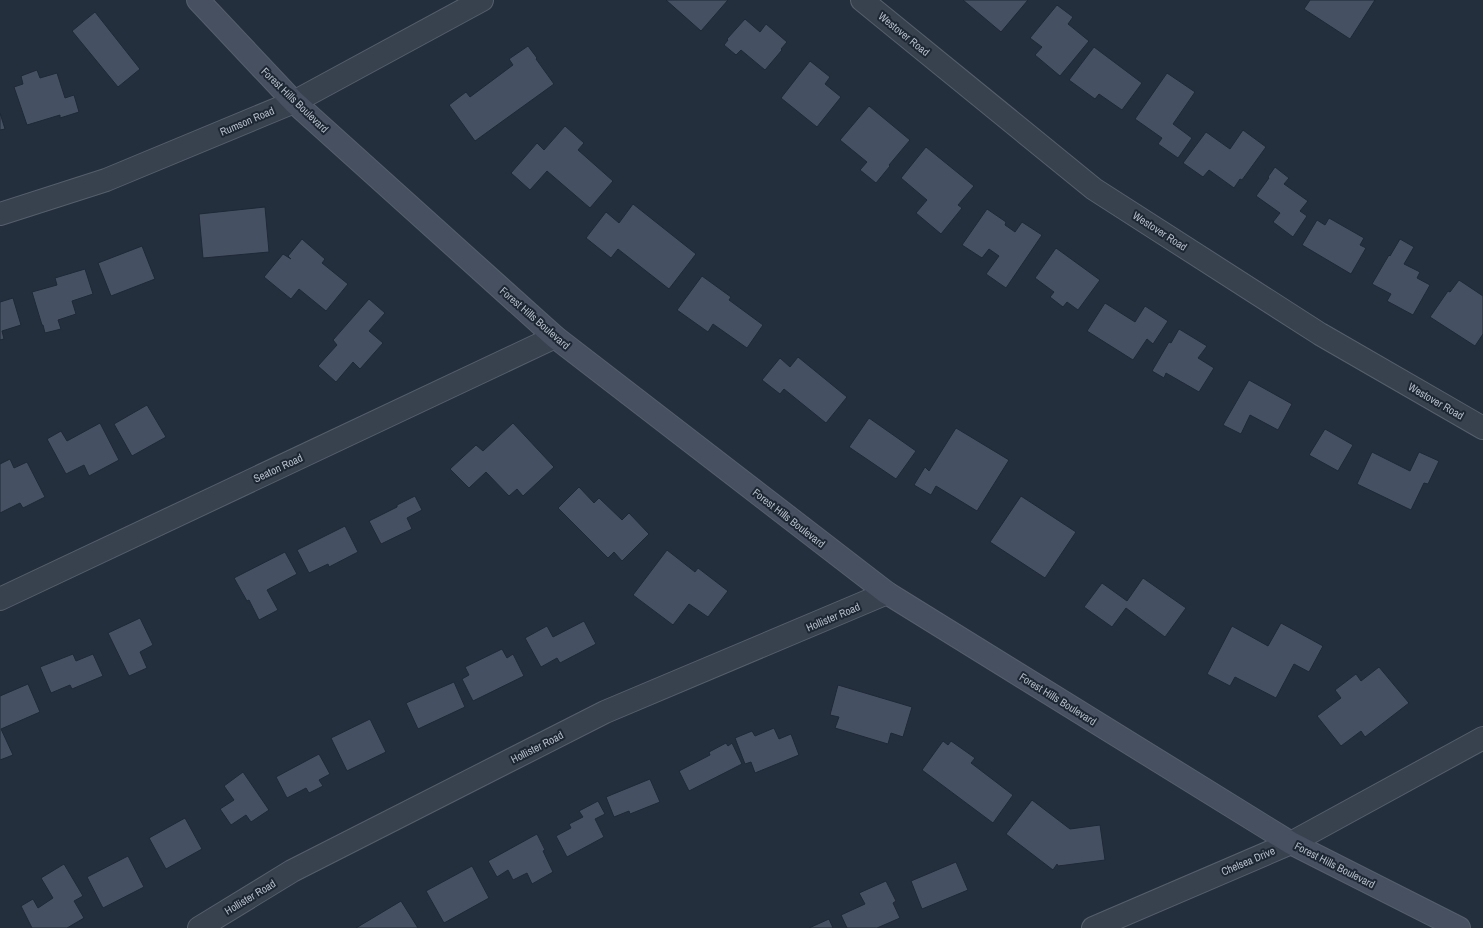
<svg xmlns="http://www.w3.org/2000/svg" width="1483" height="928" viewBox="0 0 1483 928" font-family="'Archivo Narrow',sans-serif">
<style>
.building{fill:#455162;stroke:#1f2835}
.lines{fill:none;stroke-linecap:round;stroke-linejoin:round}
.street-casing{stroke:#565f6c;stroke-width:24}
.secondary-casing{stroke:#565f6c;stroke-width:24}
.street{stroke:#38414e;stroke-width:22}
.secondary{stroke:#465061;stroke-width:22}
.labels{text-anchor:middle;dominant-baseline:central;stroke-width:4;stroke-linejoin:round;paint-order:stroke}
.street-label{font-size:11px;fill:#b4bcc9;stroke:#1d2633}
</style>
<rect width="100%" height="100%" fill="#242f3e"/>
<g class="building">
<path d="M666,0H728L701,31Z"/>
<path d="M963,0H1028L1001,32Z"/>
<path d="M1310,0H1375L1350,39L1304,9Z"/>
<path d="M1057,5L1073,17L1068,24L1089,41L1060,76L1035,55L1042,47L1030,38Z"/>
<path d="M95,12L140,69L118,87L72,31Z"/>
<path d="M745,19L760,32L766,24L787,42L781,49L782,50L765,70L741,50L736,55L724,45L728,40L727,39Z"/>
<path d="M528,46L537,58L536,59L554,84L475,141L449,105L466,92L470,97L513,65L509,59Z"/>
<path d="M1094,47L1142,83L1122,110L1099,94L1095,99L1069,80Z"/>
<path d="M810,61L830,77L825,84L841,97L817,127L781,98Z"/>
<path d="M37,70L40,78L57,73L65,98L74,95L79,112L60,118V115L27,125L14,87L23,84L21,76Z"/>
<path d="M1167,73L1195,92L1173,124L1192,138L1178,158L1158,144L1162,138L1135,119Z"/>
<path d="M869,106L910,140L889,165L890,166L876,183L860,170L867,162L840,140Z"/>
<path d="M0,113L5,129L0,130Z"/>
<path d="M565,126L584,143L578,150L613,181L590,208L547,171L530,190L511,173L537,143L544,150Z"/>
<path d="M1243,130L1266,147L1242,180L1240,179L1234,188L1209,170L1203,177L1183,163L1206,132L1230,149Z"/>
<path d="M926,147L974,186L958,205L962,208L941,234L916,213L927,200L901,178Z"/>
<path d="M1275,167L1289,178L1284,184L1308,201L1300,211L1307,216L1293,237L1273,222L1280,213L1256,196L1269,178L1268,177Z"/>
<path d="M633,204L696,254L669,289L618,249L611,258L586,238L606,212L619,223Z"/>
<path d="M265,207L269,252L203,258L199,214Z"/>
<path d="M987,209L1006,222L1005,225L1015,232L1022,222L1042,235L1006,288L986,274L999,256L989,249L982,258L962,245Z"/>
<path d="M1329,218L1364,238L1360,245L1366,248L1351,274L1302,245L1317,220L1325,225Z"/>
<path d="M302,239L325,259L322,263L348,284L326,311L299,289L291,299L264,277L283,254L291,259L288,256Z"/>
<path d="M1400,239L1414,247L1404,264L1420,272L1417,278L1430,285L1413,315L1387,301L1391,294L1372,284L1389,255L1390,256Z"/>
<path d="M142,246L155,279L111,296L98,263Z"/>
<path d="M1056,248L1100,280L1078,310L1067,302L1063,307L1050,297L1054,292L1035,278Z"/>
<path d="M85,269L93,294L72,301L76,314L58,320L61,329L45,333L43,325H42L32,292L57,285L55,278Z"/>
<path d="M702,276L731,297L729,300L763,325L747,348L713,324L708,332L677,310Z"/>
<path d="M1459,280L1483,296V334L1475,346L1430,317L1448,291L1450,292Z"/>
<path d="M13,298L21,325L2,331L4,339L0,340V302Z"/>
<path d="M369,299L385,313L369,331L383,343L360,369L353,362L336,382L318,366L337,345L333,340Z"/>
<path d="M1105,303L1135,322L1145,306L1168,321L1153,344L1147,339L1133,360L1087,331Z"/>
<path d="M1179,329L1207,346L1198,358L1214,368L1199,392L1166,373L1164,378L1152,371L1169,342L1171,343Z"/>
<path d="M798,357L847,397L826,423L784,389L780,394L762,380L780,358L790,367Z"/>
<path d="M1249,380L1292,404L1278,430L1250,415L1241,434L1223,425Z"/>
<path d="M147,405L166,437L132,456L114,424Z"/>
<path d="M869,418L916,451L896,479L849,447Z"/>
<path d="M100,423L119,460L89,476L84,465L66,474L47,439L61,431L67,441Z"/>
<path d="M513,423L554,467L523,496L517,489L509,496L486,472L469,488L450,469L476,445L483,451Z"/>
<path d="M956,428L1009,460L977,511L936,486L931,495L914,485L925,467L929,471Z"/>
<path d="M1325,429L1353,445L1338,471L1309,455Z"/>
<path d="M1372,452L1410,471L1419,452L1439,461L1428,484L1424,483L1411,510L1357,484Z"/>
<path d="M10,459L14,468L27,462L45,497L23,508L20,503L0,513V464Z"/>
<path d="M579,487L594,503L599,498L622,520L629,513L649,534L622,561L614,552L608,558L558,508Z"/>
<path d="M415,496L422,510L407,518L412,529L381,544L369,521L397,507V505Z"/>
<path d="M1021,496L1076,532L1045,578L990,542Z"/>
<path d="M345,526L358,552L329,567L328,564L309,573L297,550Z"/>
<path d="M667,550L695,572L698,568L728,591L708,617L689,604L673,625L633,595Z"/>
<path d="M285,552L297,574L267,590L278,610L259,620L249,600L247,601L234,578Z"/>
<path d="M1143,578L1186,608L1165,637L1126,608L1112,627L1084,607L1102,583L1127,601Z"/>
<path d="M140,618L153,645L140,652L147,668L129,676L108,633Z"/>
<path d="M584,621L596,644L560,663L557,658L541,667L525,638L547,626L553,637Z"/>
<path d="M1281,623L1323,646L1309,672L1294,664L1276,698L1235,677L1230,686L1207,674L1232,626L1268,646Z"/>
<path d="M502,649L507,658L513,654L524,676L473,701L462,679L469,675L465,667Z"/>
<path d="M73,654L76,661L93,654L103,676L72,689L70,685L51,693L40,667Z"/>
<path d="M1379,667L1409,703L1365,737L1361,731L1341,746L1317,716L1341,698L1335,690L1356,674L1361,681Z"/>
<path d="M454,682L465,707L418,729L406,703Z"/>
<path d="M28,684L40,712L1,729L13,755L0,760V696Z"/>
<path d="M838,685L912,707L903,737L891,733L888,744L835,728L839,717L830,715Z"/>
<path d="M370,719L386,752L347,771L331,738Z"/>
<path d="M774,728L779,739L791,734L799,755L755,773L751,762L745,764L735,738L752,731L755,736Z"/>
<path d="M943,741L948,745L951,741L975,758L971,763L1013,795L993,823L922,770Z"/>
<path d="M726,743L728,746L732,743L742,764L689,791L679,771L710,755L709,752Z"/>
<path d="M319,754L330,774L319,780L323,786L309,793L306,788L287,798L276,777Z"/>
<path d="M243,772L269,810L251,822L246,815L231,825L220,809L234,800L224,786Z"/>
<path d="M650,779L660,802L630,814L629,811L614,817L606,797Z"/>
<path d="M1032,800L1070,829L1100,825L1105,860L1058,866L1057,864L1053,870L1006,834Z"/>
<path d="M598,801L605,814L595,819L604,837L567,857L556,836L571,828L569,824L583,817L579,811Z"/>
<path d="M185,818L202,849L166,869L149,838Z"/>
<path d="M537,834L545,850L543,851L553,872L532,884L527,873L513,880L508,870L497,877L488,861Z"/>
<path d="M128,856L144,887L103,908L87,877Z"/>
<path d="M956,862L968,890L922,909L911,881Z"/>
<path d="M64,864L83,896L74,901L84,918L67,928H32L21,906L33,899L38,908L53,898L41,878Z"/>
<path d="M472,866L489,898L444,923L426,891Z"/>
<path d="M886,881L896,901L893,903L900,918L877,928H847L841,915L865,904L859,893Z"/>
<path d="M401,901L418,928H356Z"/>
<path d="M829,919L833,928H809Z"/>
</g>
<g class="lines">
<g class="street-casing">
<g id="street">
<path d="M862,0L1094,189L1320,334L1483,428"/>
<path d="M0,214L106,180L294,102L482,0"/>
<path d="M0,599L555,337"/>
<path d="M199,928L292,871L605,712L887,593"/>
<path d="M1093,928L1291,843L1483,738"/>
</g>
</g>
<g class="secondary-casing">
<path id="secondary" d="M198,0L294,102L555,337L887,593L1291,843L1459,928"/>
</g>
<use href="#street" class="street"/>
<use href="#secondary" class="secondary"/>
</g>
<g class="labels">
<g class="street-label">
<text transform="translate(904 34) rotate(39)">Westover Road</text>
<text transform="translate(295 100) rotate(44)">Forest Hills Boulevard</text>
<text transform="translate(247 121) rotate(-23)">Rumson Road</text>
<text transform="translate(1160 231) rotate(33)">Westover Road</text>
<text transform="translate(535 318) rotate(41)">Forest Hills Boulevard</text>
<text transform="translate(1436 401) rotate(30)">Westover Road</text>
<text transform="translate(278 468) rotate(-25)">Seaton Road</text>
<text transform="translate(789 518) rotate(38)">Forest Hills Boulevard</text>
<text transform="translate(833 617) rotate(-23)">Hollister Road</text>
<text transform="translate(1058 699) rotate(32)">Forest Hills Boulevard</text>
<text transform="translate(537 747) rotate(-27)">Hollister Road</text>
<text transform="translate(1248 861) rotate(-23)">Chelsea Drive</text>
<text transform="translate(1335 865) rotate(27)">Forest Hills Boulevard</text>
<text transform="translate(250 897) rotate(-31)">Hollister Road</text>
</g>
</g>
</svg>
